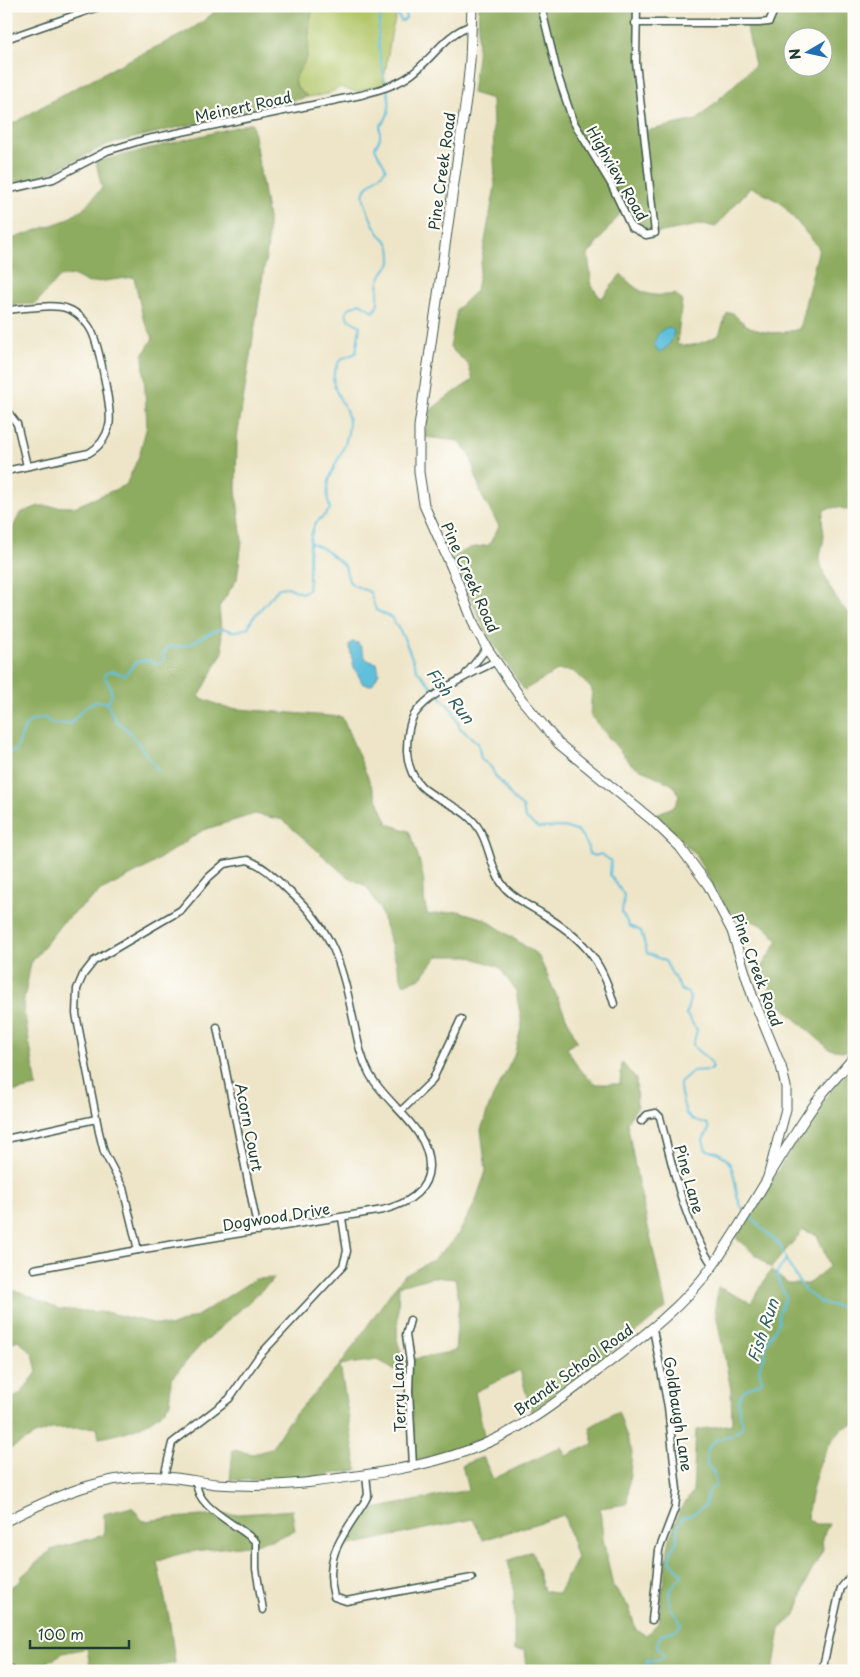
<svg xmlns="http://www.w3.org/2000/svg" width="860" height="1677" viewBox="0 0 860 1677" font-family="'Playpen Sans',sans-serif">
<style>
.green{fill:#b3c76b;stroke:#698250}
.forest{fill:#8eac5f;stroke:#56744a;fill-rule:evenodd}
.water{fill:#5ebfdc;stroke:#3e7e88}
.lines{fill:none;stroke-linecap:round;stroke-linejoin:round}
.stream{stroke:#5ebfdc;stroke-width:2}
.street-casing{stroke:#3e564a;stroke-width:9}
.secondary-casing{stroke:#3e564a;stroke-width:11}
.street{stroke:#fff;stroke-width:6}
.secondary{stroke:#fff;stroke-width:9}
.labels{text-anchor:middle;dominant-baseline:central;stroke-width:4.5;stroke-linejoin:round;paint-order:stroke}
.street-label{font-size:15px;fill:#1f3d34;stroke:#fdfcf7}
.water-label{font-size:16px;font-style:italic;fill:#2f5e5e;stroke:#fdfcf7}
</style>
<rect width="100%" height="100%" fill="#fdfcf7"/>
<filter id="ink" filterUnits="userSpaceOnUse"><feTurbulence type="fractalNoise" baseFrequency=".02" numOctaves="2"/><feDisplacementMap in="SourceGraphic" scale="10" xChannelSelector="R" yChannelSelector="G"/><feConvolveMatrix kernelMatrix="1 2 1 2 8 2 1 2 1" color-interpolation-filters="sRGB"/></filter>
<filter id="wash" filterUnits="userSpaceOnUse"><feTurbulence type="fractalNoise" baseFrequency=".0096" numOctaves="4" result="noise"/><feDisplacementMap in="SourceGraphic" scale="20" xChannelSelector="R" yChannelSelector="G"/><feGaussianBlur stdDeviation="1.12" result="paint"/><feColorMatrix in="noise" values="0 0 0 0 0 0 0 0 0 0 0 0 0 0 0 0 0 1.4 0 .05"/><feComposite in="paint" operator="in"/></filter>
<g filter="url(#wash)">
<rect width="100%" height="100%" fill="#eee5c8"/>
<path class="green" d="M314,6H399L392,30L383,85L356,92L340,87L328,94L308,97L297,88L294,80L307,57L310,19Z"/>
<g class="forest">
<path d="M220,6H314L310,19L307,57L294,80L297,88L308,97L108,144L52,172L29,180L6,184V129L9,126C49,102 89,80 131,59C162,43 195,33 220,6Z"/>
<path d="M479,6H637L635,23L645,131L697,120L755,65L746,24L759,23L787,6H854V512L838,507L825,509C820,521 823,523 824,535C824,543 820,550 820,558C820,572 840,612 854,616V1047L849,1052L829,1049L778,1003L760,969L778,941L766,927L728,911L694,853L654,815L675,806L679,796L673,785L631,764L590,715L592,689L573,671L559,670L524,690L485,630L453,557L470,548L489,545L499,526L482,496L469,453L458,441L425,437C426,429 426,420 429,413C431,407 464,386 473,380L468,364L450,348L457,309L476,291L495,186L492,99L472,93L477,57ZM792,38H822V68H792ZM751,187L781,203L819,248L799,329C773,336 751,334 733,313H727L719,335C706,341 691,349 677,344L682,300L675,294C649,298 638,293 621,274L601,299L592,286L588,255L623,210L639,233L646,235L704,224L715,227Z"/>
<path d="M252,123L268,218V244L237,438L236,490L242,541L237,579L219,607L223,652L199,697L226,708L342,717L388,824L409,831C416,849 422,866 424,884C424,896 424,904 428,915L458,911L485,919L538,955L577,1041L567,1048L579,1069L596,1084H620L622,1063L636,1079L637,1107L627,1122L637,1177L666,1308L577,1380L531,1412L520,1370L475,1392L485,1440L445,1454L415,1461L411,1395L403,1374L378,1360L340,1365L357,1470L292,1480H230L233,1450L253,1454L271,1449L288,1422L340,1365L394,1288L404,1276L433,1260L458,1235L475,1203L486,1171L481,1130L490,1103L514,1056L522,1024L516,991L499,967L468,956H438L421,978L403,984L380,909L367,887L345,875L283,820L255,814L203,830L147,867L101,891L62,923L31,963L23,1005L37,1087L6,1093V542L20,513L39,506L74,507L126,485L139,456L147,426L143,355L153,338L143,318L134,277L89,283L73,275L60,277L35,304L6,305V241L66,220L82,210L102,188L96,162ZM433,1277L455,1279L459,1302L455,1351L404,1361L397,1340L399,1286Z"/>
<path d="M854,1065V1424C822,1431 811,1491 807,1518L815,1524H829L822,1538L823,1550L807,1580L796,1615L780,1629L773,1671H527L525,1650H514V1587L508,1561L532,1551L544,1591L558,1594L577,1558L564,1515L483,1540L473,1519L341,1547L369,1510L468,1490L462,1465L483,1457L493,1479L561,1447L566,1456L594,1444L590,1427L618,1411L632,1452L627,1504L600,1508L603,1539L613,1586L629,1607L636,1630L646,1635L658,1623L669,1542L679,1511L693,1492L696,1430L732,1424L731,1390L715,1309L718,1287L751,1303L771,1270L788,1284H808L830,1266L817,1235L803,1230L771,1268L736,1238L820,1104Z"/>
<path d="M275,1278L200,1346L171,1379L170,1403C153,1426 125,1433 99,1438L97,1427L52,1429L37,1434L6,1451V1404L22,1392L37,1372L33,1354L18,1340L6,1345V1289L20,1292L58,1309L109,1313L170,1327L197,1316L255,1279Z"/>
<path d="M132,1507L143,1521C193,1515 242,1515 292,1510L295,1530C252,1554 199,1542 157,1562L169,1617L175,1663L137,1671H91L87,1648L63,1653L43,1665L42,1671H6V1589L20,1582L21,1577L51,1550L104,1535V1514Z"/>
</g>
<g class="water">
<path d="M669,327L674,331C673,340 668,349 659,352L654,344C657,334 659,330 669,327Z"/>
<path d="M352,642L358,643C368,655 359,659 377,663L379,673L372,685L363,684L354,667L349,645Z"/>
</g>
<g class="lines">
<g class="stream">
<path d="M389,6L397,13L401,21H403L406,18V6"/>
<path d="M386,84C381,66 371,20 387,6"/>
<path d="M311,543L324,549L345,566L349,581L353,585L370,592L376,610L392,618L404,638L417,670L453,711L460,728L478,743L481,759L491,767L496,777L506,788L513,799L523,807L525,818L538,828L564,827L579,832L587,844L589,854L595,856L601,854L611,861L610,875L624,895L622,912L629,926L641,931L647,953L665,961L681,990L688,993L690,999L686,1014L697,1030L693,1045C698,1054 711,1057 713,1068L711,1070L693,1071L680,1082C679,1093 684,1103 686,1114L692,1119L707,1124L709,1129L703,1140L706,1150C710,1151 714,1151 717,1152C743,1166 729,1193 745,1212"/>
<path d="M107,703L116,721L128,730L158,770"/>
<path d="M6,753L14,752C27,735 17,720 45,718L52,724H70C82,712 89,696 107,703C117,691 108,686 104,675L111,671L125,675L136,662L146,660L159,664L164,659L163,654L169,646C191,651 201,633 221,629C225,628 228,630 232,631C237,632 243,629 248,628L252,619L279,588L288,587L301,593L308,590C311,569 306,546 314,526C317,519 326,516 330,509C319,473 348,457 349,424C349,400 320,388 341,359L356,353L360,326L348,319L346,312L349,308L360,303L374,312C385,297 368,285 391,263C391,258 391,252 390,247C388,239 381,238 378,232C373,225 361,198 364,192C369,182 379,178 386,169C383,160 377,155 375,147L380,138V126C391,116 391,103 387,89"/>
<path d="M786,1260L804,1290L821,1303L854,1310"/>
<path d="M646,1671L647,1660L662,1659L664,1656L657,1645L661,1634L677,1630L681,1624C679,1617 672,1612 670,1606C667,1595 671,1584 681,1578L682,1574L671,1562L670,1554L677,1540V1528L683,1517L689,1516L705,1506L708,1491L716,1486L714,1473L707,1465C703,1429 733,1444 743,1425C740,1412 732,1397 748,1388C753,1385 757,1385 762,1381L759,1368L764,1358L766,1345L779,1322L778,1315L786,1296L778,1281L777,1273L786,1259L780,1245L748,1215"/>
</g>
</g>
</g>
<g filter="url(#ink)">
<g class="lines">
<g class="street-casing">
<g id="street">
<path d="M541,6L558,76L573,121L611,184L631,227L646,235L655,233L636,62L637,6"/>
<path d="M635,23H759L769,22L776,6"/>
<path d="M6,39L101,6"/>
<path d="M6,190L53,179L107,151L143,140L361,95C378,90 398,85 412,74C433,58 446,33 472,25"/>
<path d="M6,310C22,309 53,303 68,309C77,312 88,323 92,332C99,347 113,412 109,426C106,438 99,447 89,453L6,471"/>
<path d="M7,411L17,424L27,466"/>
<path d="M496,661C472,674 429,692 414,715C408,725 407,740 407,752C408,765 411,776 421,786C435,800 457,804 471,819C491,838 488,869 506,889C516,899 529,906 541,913C581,937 601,957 614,1004"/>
<path d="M466,674L487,648"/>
<path d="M248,860C266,867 276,879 290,892C331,928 342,963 352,1014C357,1035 359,1054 369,1073C385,1104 430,1128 429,1167C428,1193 406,1204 383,1210L138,1250L123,1188L104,1152L99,1132L76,1014L77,989L83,975L94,961L181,910L209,877L224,864Z"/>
<path d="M217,1027L258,1231"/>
<path d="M401,1111L432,1081L461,1019"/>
<path d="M641,1121L647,1115L656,1113L660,1117C673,1168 683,1221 713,1266"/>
<path d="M6,1139L96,1119"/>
<path d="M34,1269L138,1250"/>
<path d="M410,1320L406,1335L410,1362L409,1391L413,1466"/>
<path d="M366,1474L368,1495L365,1501C344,1535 323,1554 334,1597L346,1601L472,1578"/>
<path d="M164,1477L172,1443L229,1399L259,1356L343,1266L347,1251L342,1218"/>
<path d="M197,1481C193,1507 240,1525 256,1542V1569L263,1610"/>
<path d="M652,1620L659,1550L675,1508L677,1490L668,1407L653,1329"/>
<path d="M6,1666L13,1671"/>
<path d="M822,1671L838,1599L841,1588L854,1572"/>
</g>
</g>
<g class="secondary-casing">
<g id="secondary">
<path d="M472,6L470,61L467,92L419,427V472L424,505L455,575L475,627L487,648L522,700L559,744L652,820L680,847L708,885L732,931L753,998L781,1066L786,1087V1109L768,1177"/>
<path d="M6,1521C57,1495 106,1473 164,1477C182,1478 199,1482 216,1484C245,1486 275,1486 304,1483C360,1476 419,1469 472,1449C519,1432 561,1399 600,1369C641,1338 683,1307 714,1264C752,1210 781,1150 820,1097C830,1083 843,1071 854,1057"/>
</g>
</g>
<use href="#street" class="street"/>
<use href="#secondary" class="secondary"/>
</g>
</g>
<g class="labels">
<g class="street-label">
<text transform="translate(243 106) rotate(-12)">Meinert Road</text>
<text transform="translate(441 171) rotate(-82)">Pine Creek Road</text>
<text transform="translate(618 173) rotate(60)">Highview Road</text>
<text transform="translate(471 577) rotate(66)">Pine Creek Road</text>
<text transform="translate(758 970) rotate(70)">Pine Creek Road</text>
<text transform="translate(250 1127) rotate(79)">Acorn Court</text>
<text transform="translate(690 1179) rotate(74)">Pine Lane</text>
<text transform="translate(276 1216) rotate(-9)">Dogwood Drive</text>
<text transform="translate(573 1369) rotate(-36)">Brandt School Road</text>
<text transform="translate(398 1393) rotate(-92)">Terry Lane</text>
<text transform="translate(679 1414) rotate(81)">Goldbaugh Lane</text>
</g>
<g class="water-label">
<text transform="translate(451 695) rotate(52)">Fish Run</text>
<text transform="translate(762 1330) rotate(-71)">Fish Run</text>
</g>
</g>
<rect width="860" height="1677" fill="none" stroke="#fdfcf7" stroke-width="25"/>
<g transform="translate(808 52) rotate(261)"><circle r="24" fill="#fdfcf7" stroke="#a4b0a9"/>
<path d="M0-4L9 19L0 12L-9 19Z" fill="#1f6fb2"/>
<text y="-8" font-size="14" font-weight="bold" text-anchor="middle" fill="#1f3d34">N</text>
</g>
<path d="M30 1640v8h99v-8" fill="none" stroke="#1f3d34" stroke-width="2.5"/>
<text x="38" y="1640" font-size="15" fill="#1f3d34" stroke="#fdfcf7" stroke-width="4" paint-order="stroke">100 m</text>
</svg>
